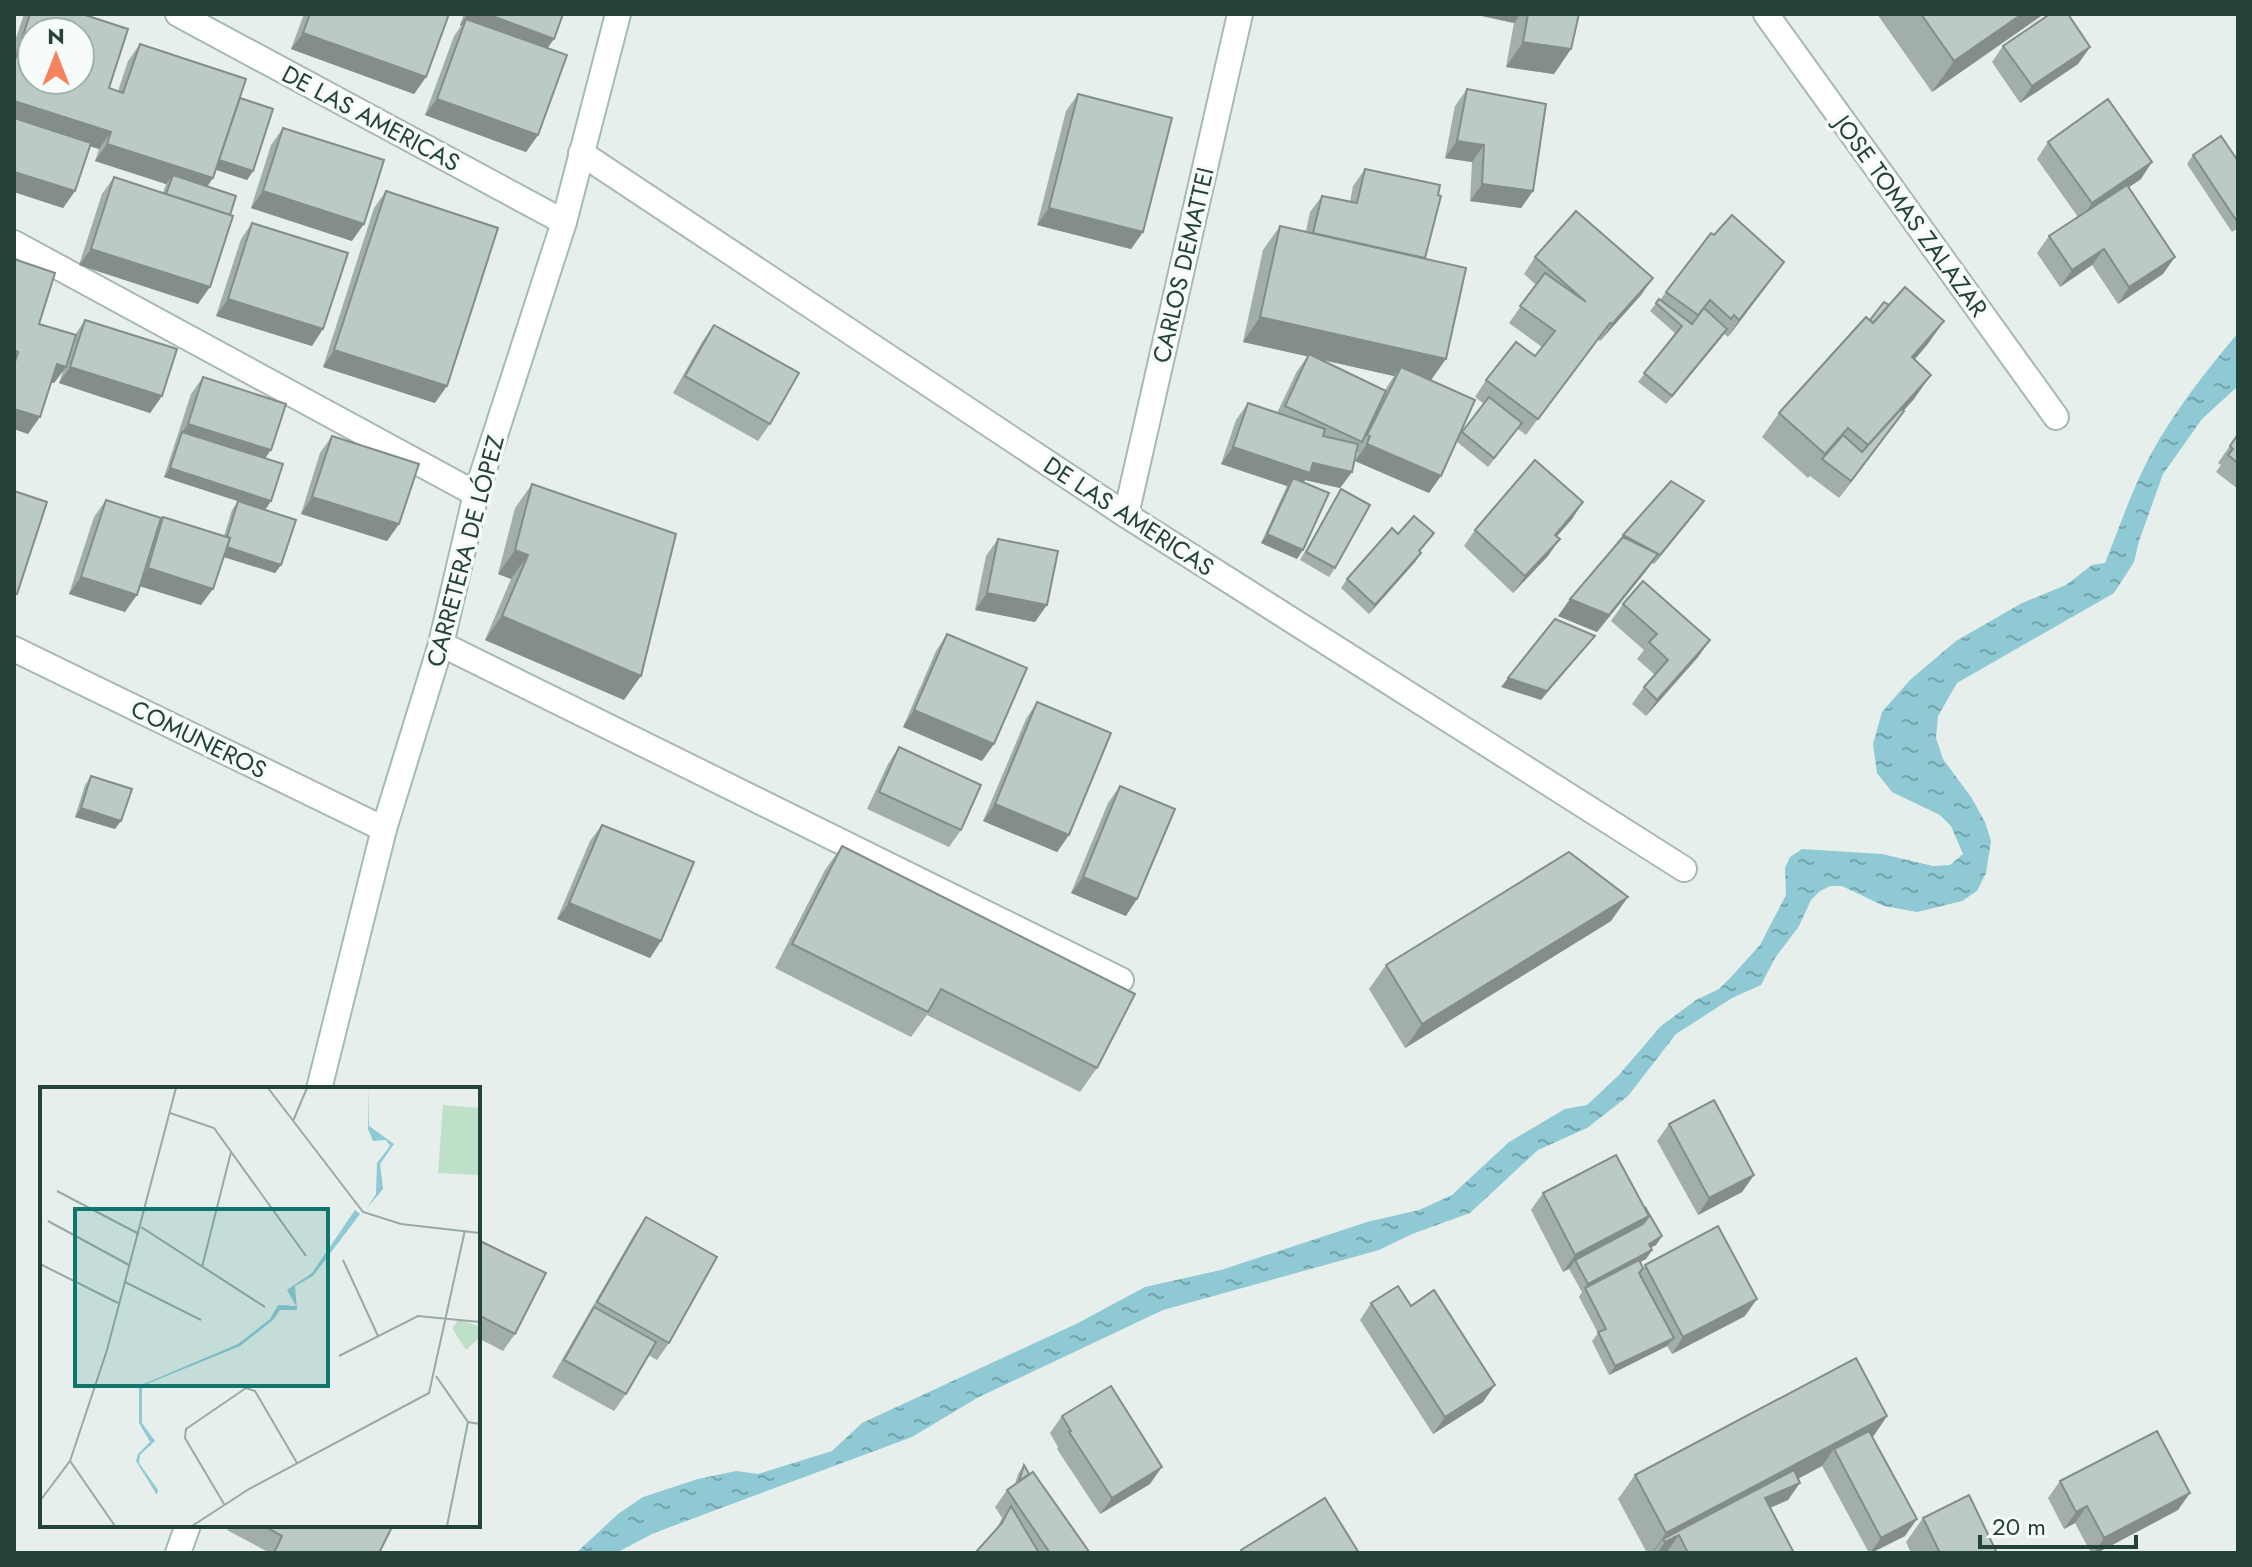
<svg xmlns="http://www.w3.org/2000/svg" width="2252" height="1567" viewBox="0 0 2252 1567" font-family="Jost,sans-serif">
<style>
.water{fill:url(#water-ripples)}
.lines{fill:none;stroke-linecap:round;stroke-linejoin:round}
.street-casing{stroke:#a8b8b2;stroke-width:28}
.secondary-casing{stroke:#a4bbb3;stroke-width:28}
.street{stroke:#fff;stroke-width:24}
.secondary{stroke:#fff;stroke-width:24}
.wall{fill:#a1aea9;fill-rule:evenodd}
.shaded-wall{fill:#838d89}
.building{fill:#bbcac4;stroke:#838d89;stroke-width:2;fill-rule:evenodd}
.labels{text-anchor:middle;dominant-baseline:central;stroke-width:7;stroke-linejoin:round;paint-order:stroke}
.street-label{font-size:24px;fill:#24423a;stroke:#f7fbf9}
.inset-road{fill:none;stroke:#98aaa4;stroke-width:2}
.view{fill:#0f766e;fill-opacity:0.15;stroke:#0f766e;stroke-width:4}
.inset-edge{fill:none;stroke:#24423a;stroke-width:4}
</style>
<defs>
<pattern id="water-ripples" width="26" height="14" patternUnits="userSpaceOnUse" patternTransform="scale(2)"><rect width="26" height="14" fill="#8ec9d4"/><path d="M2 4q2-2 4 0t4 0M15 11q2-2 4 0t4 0" fill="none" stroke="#74a5ad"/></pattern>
</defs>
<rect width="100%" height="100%" fill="#e6efeb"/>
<path class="water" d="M2238,333V386L2202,419L2163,474L2139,541L2134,562L2114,593L1957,683L1938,716L1936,738L1943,759L1971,797L1985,822L1991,841L1986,873L1977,891L1962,901L1917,912L1884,906L1842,886H1830L1820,891L1811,900L1799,926L1775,958L1761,985L1732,998L1676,1034L1628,1096L1587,1128L1538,1150L1470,1213L1412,1234L1379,1250L1163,1310L977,1398L912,1437L654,1533L616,1553H576L618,1514L643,1497L698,1479L736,1471L758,1474L832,1451L862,1423L1078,1323L1145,1287L1221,1270L1367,1222L1419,1210L1452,1195L1509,1142L1565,1109L1587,1105L1618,1076L1661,1026L1696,1000L1719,989L1732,976L1760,945L1786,895L1785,868L1790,857L1802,849L1882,854L1933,866L1950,865L1963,854L1951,826L1940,815L1892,792L1877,773L1873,744L1882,712L1910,680L1956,641L2022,603L2066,585L2092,565L2105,563C2120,526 2132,489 2151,454C2175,410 2206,371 2238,333Z"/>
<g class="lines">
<g class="street-casing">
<g id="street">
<path d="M178,14L564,222"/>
<path d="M1766,14L2056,417"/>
<path d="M581,153L1126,515L1684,869"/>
<path d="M14,243L476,494"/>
<path d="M1126,515L1240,14"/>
<path d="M441,644L1121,980"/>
<path d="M14,649L384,829"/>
</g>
</g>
<g class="secondary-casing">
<g id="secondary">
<path d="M319,1089L384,829L441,644L476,494L564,222L618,14"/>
<path d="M178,1553L188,1525"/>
</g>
</g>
<use href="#street" class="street"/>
<use href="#secondary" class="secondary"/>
</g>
<g class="wall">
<path d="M24,14H82L109,88L118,91L128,61L140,44L240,98L253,171L247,180L216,170L213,178L207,187L198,304L79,265L102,194L114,177L163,193L166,184L95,161L99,149L90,146L75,191L63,208L14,192V44Z"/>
<path d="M304,14H449L426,77L414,94L291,49Z"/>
<path d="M464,14H563L548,48L538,135L526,152L425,115L454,36L461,26L460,25Z"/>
<path d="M1473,14H1579L1571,49L1554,74L1506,67L1514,23Z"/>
<path d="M1877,14H2044L1932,92Z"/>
<path d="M2003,46L2090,47L2078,64L2020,103L1992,62Z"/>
<path d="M1467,89L1533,191L1521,208L1470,201L1472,162L1445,158L1455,106Z"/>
<path d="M1078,94L1143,232L1131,249L1037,225L1066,111Z"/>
<path d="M283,128L352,241L251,208L271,145Z"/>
<path d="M2048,142L2141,179L2128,187L2163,274L2118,304L2092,265L2060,287L2037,253L2049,236L2078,217L2037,159Z"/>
<path d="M2193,155L2238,161V228L2232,232L2187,164Z"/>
<path d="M1365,169L1425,258L1431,380L1457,438L1484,404L1475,397L1486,380L1535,356L1542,347L1509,323L1536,285L1524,274L1535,257L1641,295L1600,341L1598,339L1526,435L1518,429L1488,467L1456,441L1429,493L1355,461L1358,453L1356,452L1352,472L1340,488L1305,480L1304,482L1297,559L1261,543L1287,486L1221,464L1236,420L1248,403L1277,413L1297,371L1308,356L1243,342L1263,250L1280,226L1306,231L1310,212L1322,196L1350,202L1353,186ZM1318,359L1394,376L1385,390Z"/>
<path d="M386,191L435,403L323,367L374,208Z"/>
<path d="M252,223L312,346L216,316L241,239Z"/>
<path d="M1711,233L1784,262L1728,337L1724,334L1666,404L1638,382L1676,334L1650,311L1659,299L1660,300Z"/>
<path d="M14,259L39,324L75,335L85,320L162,396L150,413L59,383L63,371L54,383L51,382L28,434L14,429Z"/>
<path d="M1889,305L1944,321L1927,345L1914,360V399L1903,411L1892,428L1839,498L1810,476L1808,478L1762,437L1779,413L1870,320Z"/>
<path d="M714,325L770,424L758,441L673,393L702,342Z"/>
<path d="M203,377L271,501L265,510L164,477L191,394Z"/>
<path d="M2238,434V489L2216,472L2221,465L2218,463Z"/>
<path d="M332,436L399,524L387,541L301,514L320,453Z"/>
<path d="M532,484L624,700L485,640L511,579L498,574L515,508Z"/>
<path d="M1341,489L1335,568L1329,577L1300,560Z"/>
<path d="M106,500L160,523L163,517L224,536L232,510L238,501L281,565L275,573L223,557L201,605L139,586L125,612L69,594L94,517Z"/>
<path d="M1704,501L1654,564L1652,563L1597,632L1558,616L1623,535Z"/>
<path d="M1583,502L1572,519L1557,536L1548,556L1513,593L1464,546L1475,530Z"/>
<path d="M1434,533L1419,552L1421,553L1415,562L1369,614L1341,588L1347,579L1398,534Z"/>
<path d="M998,539L1035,622L975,610L986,556Z"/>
<path d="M1623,604L1710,640L1698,657L1646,716L1632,704L1644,687L1655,675L1637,659L1644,650L1611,621Z"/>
<path d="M947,634L982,761L903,727L936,651Z"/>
<path d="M1037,702L1069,835L1057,852L983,821L1026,719Z"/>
<path d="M899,747L961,830L949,847L867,809L888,764Z"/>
<path d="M91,776L115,829L75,817L85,785Z"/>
<path d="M1120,786L1126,916L1071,893L1108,803Z"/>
<path d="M602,825L661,941L650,958L557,919L590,841Z"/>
<path d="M842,846L1097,1068L1080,1092L927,1015L911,1037L775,968L825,870Z"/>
<path d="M1611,921L1405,1048L1369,989L1386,965Z"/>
<path d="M1669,1124L1754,1175L1742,1192L1698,1215L1657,1141Z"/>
<path d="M1543,1193L1645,1208L1662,1236L1656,1245L1651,1247L1652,1250L1646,1259L1640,1262L1643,1268L1645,1265L1745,1316L1672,1354L1667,1346L1609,1375L1592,1341L1598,1333L1579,1297L1582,1292L1569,1269L1570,1268L1563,1272L1531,1210Z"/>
<path d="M646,1217L669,1343L657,1360L648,1355L626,1394L614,1411L552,1377L635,1233Z"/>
<path d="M478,1240L515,1334L503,1351L478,1338Z"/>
<path d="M1371,1303L1483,1402L1433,1434L1360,1320Z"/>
<path d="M1062,1416L1150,1484L1100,1514L1057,1449L1058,1447L1050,1433Z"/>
<path d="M1887,1416L1873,1437L1905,1536L1872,1553H1869L1822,1466L1798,1479L1788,1500L1770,1508L1794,1553H1647L1618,1499L1635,1475Z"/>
<path d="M1024,1465L1029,1474L1090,1553H975L995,1532L1002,1518L995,1507L1007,1490L1015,1484L1018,1474Z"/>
<path d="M2060,1481L2178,1510L2097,1553H2091L2075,1523L2064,1529L2048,1498Z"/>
<path d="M1923,1518L1997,1553H1911L1906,1542Z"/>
<path d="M230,1525H393L379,1553H270L227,1530Z"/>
</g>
<g class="shaded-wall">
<path d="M468,14H487L554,39L542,56L466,19L461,26L460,25Z"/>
<path d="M1473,14H1521L1514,23Z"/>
<path d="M2022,14H2044L1932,92L1954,61Z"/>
<path d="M303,33L426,77L414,94L291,49Z"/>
<path d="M1523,42L1571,49L1554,74L1506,67Z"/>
<path d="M2090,47L2078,64L2020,103L2032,86Z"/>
<path d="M437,99L538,135L526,152L425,115Z"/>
<path d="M14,101L111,132L99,149L14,122Z"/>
<path d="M1457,141L1484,145L1472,162L1445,158Z"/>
<path d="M107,144L213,178L201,195L173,175L166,184L95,161Z"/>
<path d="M217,160L253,171L247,180L211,168Z"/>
<path d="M2152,162L2141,179L2081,220L2092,203Z"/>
<path d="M14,172L75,191L63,208L14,192Z"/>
<path d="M1482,184L1533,191L1521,208L1470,201Z"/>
<path d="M263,191L364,224L352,241L251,208Z"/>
<path d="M1049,208L1143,232L1131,249L1037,225Z"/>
<path d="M91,249L210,287L198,304L79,265Z"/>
<path d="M2104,249L2092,265L2060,287L2072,270Z"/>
<path d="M2175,257L2163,274L2118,304L2129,287Z"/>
<path d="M1784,262L1772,279L1728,337L1739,320Z"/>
<path d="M1653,278L1641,295L1600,341L1612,324Z"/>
<path d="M228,299L323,329L312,346L216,316Z"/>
<path d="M1260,317L1446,359L1429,383L1401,367L1394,376L1243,342Z"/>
<path d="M1944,321L1927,345L1895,382L1912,357Z"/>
<path d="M1727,329L1721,338L1666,404L1672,396Z"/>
<path d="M334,350L447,386L435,403L323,367Z"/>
<path d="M57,364L66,367L54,383L45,381Z"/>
<path d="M70,367L162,396L150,413L59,383Z"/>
<path d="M1931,375L1914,399L1851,469L1868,445Z"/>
<path d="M14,409L40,417L28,434L14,429Z"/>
<path d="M1904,411L1892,428L1839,498L1851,481Z"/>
<path d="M188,424L271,450L259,467L182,432Z"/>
<path d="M1367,444L1441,476L1429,493L1355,461Z"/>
<path d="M1233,447L1313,463L1352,472L1340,488L1305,480L1298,490L1293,478L1287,486L1221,464Z"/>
<path d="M170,468L271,501L265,510L164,477Z"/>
<path d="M312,497L399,524L387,541L301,514Z"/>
<path d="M1704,501L1698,510L1654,564L1660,555Z"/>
<path d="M1583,502L1572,519L1543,552L1555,535Z"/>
<path d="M1267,534L1303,550L1297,559L1261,543Z"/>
<path d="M1560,539L1548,556L1513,593L1525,576Z"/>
<path d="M224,546L281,565L275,573L218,555Z"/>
<path d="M515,550L528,555L511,579L498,574Z"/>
<path d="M1421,553L1415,562L1369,614L1375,605Z"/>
<path d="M1658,554L1646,571L1597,632L1558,616L1570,599Z"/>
<path d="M148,568L213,589L201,605L136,585Z"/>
<path d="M81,577L137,595L125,612L69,594Z"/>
<path d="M987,593L1047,605L1035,622L975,610Z"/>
<path d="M502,616L641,676L624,700L485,640Z"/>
<path d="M1595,636L1541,700L1501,687L1508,678Z"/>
<path d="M1710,640L1698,657L1646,716L1657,700Z"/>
<path d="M914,710L994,744L982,761L903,727Z"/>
<path d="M995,804L1069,835L1057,852L983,821Z"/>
<path d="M81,808L121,821L115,829L75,817Z"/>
<path d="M1083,877L1137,899L1126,916L1071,893Z"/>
<path d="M1628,897L1611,921L1405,1048L1422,1024Z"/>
<path d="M569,903L661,941L650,958L557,919Z"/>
<path d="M1754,1175L1742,1192L1698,1215L1709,1198Z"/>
<path d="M1649,1216L1637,1233L1575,1260L1570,1268L1563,1272L1575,1255Z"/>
<path d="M1662,1236L1656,1245L1643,1252L1649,1244Z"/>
<path d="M1652,1250L1646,1259L1586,1290L1585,1288L1588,1284Z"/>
<path d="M1757,1299L1745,1316L1672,1354L1683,1337Z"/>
<path d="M1674,1338L1667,1346L1609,1375L1615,1366Z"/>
<path d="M1495,1385L1483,1402L1433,1434L1445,1417Z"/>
<path d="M1887,1416L1870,1441L1834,1449L1822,1466L1681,1540L1679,1535L1667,1552L1657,1553L1665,1542L1663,1539L1653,1553H1652L1666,1533Z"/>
<path d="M1162,1467L1150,1484L1100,1514L1112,1498Z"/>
<path d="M1800,1483L1788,1500L1753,1515L1765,1498Z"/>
<path d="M2190,1493L2178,1510L2097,1553H2094L2104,1538Z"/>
<path d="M2087,1506L2075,1523L2064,1529L2076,1512Z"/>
<path d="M1917,1519L1905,1536L1870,1553L1881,1538Z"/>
</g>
<g class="building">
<path d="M30,14H82L128,29L109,88L123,93L140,44L246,79L213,178L107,144L111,132L14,101V63ZM32,32H80V80H32Z"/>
<path d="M310,14H449L426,77L303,33Z"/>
<path d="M487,14H563L554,39Z"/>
<path d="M1528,14H1579L1571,49L1523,42Z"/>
<path d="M1921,14H2022L1954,61Z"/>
<path d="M2050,14H2068L2090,47L2032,86L2003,46Z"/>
<path d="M466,19L567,55L538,135L437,99Z"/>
<path d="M1467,89L1546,104L1533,191L1482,184L1484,145L1457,141Z"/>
<path d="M1078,94L1172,118L1143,232L1049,208Z"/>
<path d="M240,98L273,109L253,171L219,160Z"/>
<path d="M2108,99L2152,162L2092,203L2048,142Z"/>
<path d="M14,118L91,143L75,191L14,172Z"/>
<path d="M283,128L384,160L364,224L263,191Z"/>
<path d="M2221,136L2238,161V223L2193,155Z"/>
<path d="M1365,169L1440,185L1438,195L1441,196L1425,258L1313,233L1322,196L1357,203Z"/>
<path d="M173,175L236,196L230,215L166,194Z"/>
<path d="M114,177L233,216L210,287L91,249Z"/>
<path d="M2127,185L2175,257L2129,287L2104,249L2072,270L2049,236Z"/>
<path d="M386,191L498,228L447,386L334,350Z"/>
<path d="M1576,211L1653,278L1612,324L1610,323L1538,419L1486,380L1516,342L1535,356L1555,331L1520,306L1545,273L1586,302L1535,257Z"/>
<path d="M1732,215L1784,262L1739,320L1734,315L1731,319L1710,300L1698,315L1666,292L1711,233L1714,235Z"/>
<path d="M252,223L348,253L323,329L228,299Z"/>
<path d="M1280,226L1466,268L1446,359L1260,317Z"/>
<path d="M14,259L55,273L39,324L76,335L66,367L57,364L40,417L14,409V365L18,352L14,350Z"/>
<path d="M1905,287L1944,321L1912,357L1931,375L1868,445L1848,428L1825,454L1779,413L1866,317L1873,323Z"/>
<path d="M1659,299L1692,324L1704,308L1727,329L1672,396L1644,373L1682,326L1656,303Z"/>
<path d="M1884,302L1889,305L1873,323L1870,320Z"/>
<path d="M85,320L177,349L162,396L70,367Z"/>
<path d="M714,325L799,373L770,424L685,376Z"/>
<path d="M1309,354L1386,391L1362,442L1285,406Z"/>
<path d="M1401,367L1475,400L1441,476L1367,444L1370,436L1367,435Z"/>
<path d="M203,377L286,404L271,450L188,424Z"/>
<path d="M1489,397L1522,423L1494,458L1462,432Z"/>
<path d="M1248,403L1325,429L1323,436L1358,444L1352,472L1313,463L1310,473L1233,447Z"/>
<path d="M1901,409L1904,411L1851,481L1822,459L1843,435L1862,452Z"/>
<path d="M182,432L283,464L271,501L170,468Z"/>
<path d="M2238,434V463L2228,455L2233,449L2230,446Z"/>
<path d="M332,436L419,464L399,524L312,497Z"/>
<path d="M1535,460L1583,502L1555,535L1560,539L1525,576L1475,530Z"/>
<path d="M1293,478L1329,493L1303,550L1267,534Z"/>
<path d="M1671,481L1704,501L1660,555L1623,535Z"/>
<path d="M532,484L676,534L641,676L502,616L528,555L515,550Z"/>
<path d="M1341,489L1370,505L1335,568L1306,552Z"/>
<path d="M14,491L47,502L17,594L14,593Z"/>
<path d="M106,500L161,518L137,595L81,577Z"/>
<path d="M238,501L296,520L281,565L227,547L230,538L227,537Z"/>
<path d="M1414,516L1434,533L1419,551L1421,553L1375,605L1347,579L1392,528L1398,534Z"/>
<path d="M163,517L230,538L213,589L148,568Z"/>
<path d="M1623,537L1658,554L1609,615L1570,599Z"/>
<path d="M998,539L1058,551L1047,605L987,593Z"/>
<path d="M1643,581L1710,640L1657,700L1644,687L1668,660L1649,642L1657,634L1623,604Z"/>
<path d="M1555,619L1595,636L1547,691L1508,678Z"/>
<path d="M947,634L1027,668L994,744L914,710Z"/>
<path d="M1037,702L1111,733L1069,835L995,804Z"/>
<path d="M899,747L981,785L961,830L879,792Z"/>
<path d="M91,776L132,789L121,821L81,808Z"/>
<path d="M1120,786L1175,809L1137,899L1083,877Z"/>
<path d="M602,825L694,862L661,941L569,903Z"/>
<path d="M842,846L1135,994L1097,1068L941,989L928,1012L792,944Z"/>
<path d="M1569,852L1628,897L1422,1024L1386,965Z"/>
<path d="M1714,1100L1754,1175L1709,1198L1669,1124Z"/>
<path d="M1616,1155L1649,1216L1575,1255L1543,1193Z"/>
<path d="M1645,1207L1662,1236L1649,1244L1652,1250L1588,1284L1575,1260L1643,1224L1649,1216Z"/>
<path d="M646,1217L717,1257L669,1343L597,1302Z"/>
<path d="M1718,1226L1757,1299L1683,1337L1645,1265Z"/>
<path d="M478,1240L546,1273L515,1334L478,1315Z"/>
<path d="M1639,1260L1643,1268L1639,1273L1674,1338L1615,1366L1598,1332L1606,1329L1585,1288Z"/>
<path d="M1398,1286L1411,1306L1434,1290L1495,1385L1445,1417L1371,1303Z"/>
<path d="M594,1307L656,1342L626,1394L564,1360Z"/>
<path d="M1856,1358L1887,1416L1666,1533L1635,1475Z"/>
<path d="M1111,1386L1162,1467L1112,1498L1069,1432L1071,1431L1062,1416Z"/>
<path d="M1869,1431L1917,1519L1881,1538L1834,1449Z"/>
<path d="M2157,1431L2190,1493L2104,1538L2087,1506L2076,1512L2060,1481Z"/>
<path d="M1024,1465L1029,1474L1019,1481Z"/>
<path d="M1794,1470L1800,1483L1765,1498L1794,1553H1688L1679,1535L1665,1542L1663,1539Z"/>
<path d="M1033,1472L1090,1553H1050L1007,1490Z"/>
<path d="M1969,1495L1997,1553H1940L1923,1518Z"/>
<path d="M1325,1498L1359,1553H1243L1241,1550Z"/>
<path d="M1011,1506L1039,1553H975L1002,1523Z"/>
<path d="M262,1525H393L379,1553H274L282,1536Z"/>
</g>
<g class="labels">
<g class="street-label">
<text transform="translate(371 118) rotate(28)">DE LAS AMERICAS</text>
<text transform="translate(1911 216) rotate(54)">JOSE TOMAS ZALAZAR</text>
<text transform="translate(1183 265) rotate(-77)">CARLOS DEMATTEI</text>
<text transform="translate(1129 516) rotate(33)">DE LAS AMERICAS</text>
<text transform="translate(465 551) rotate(-75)">CARRETERA DE LÓPEZ</text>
<text transform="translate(199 739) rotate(26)">COMUNEROS</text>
</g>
</g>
<g transform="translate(40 1087)">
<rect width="440" height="440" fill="#e6efeb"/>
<path d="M419,232L440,240V250L426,263L412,241Z" fill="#bfe0c8"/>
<path d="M403,18L440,21V88L398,86Z" fill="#bfe0c8"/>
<path d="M329,1V39L354,57L340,77L343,102L327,121L336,107L337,76L350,59L346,53L333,54L328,42ZM315,123L320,127L273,189L255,199L257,223H240L233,233L200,259L102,299V336L115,354L100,368L99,376L118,403L117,408L96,374L98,367L110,355L99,336V299L198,257L230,232L238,218L256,219L247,203L272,186Z" fill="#8ec9d4"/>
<path class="inset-road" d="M228,1L323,125L361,137L440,146M130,26L174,41L266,169M253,34L267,1M17,104L99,147M8,134L89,178M101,140L225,220M303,173L338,249M0,177L78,216M162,180L191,65M85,195L161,233M299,269L378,229L440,235M396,289L428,335L440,337M30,374L67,263L136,1M0,414L30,374L75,439M184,417L145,351L146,342L206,301L215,304L257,376M152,439L209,402L389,306L425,143M407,439L428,335"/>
<path class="view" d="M35,122H288V299H35Z"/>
<rect width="440" height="440" class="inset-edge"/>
</g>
<rect width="2252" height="1567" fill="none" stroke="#24423a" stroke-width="32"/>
<g transform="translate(56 56)"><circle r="38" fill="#f7fbf9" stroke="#a3b1ad" stroke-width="2"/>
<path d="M0-6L14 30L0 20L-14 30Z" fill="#f4845f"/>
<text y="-12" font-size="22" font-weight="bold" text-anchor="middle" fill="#24423a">N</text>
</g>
<path d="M1980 1535v12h156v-12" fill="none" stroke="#24423a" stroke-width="4"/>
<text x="1992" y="1535" font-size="24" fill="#24423a" stroke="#f7fbf9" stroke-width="6" paint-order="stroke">20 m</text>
</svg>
